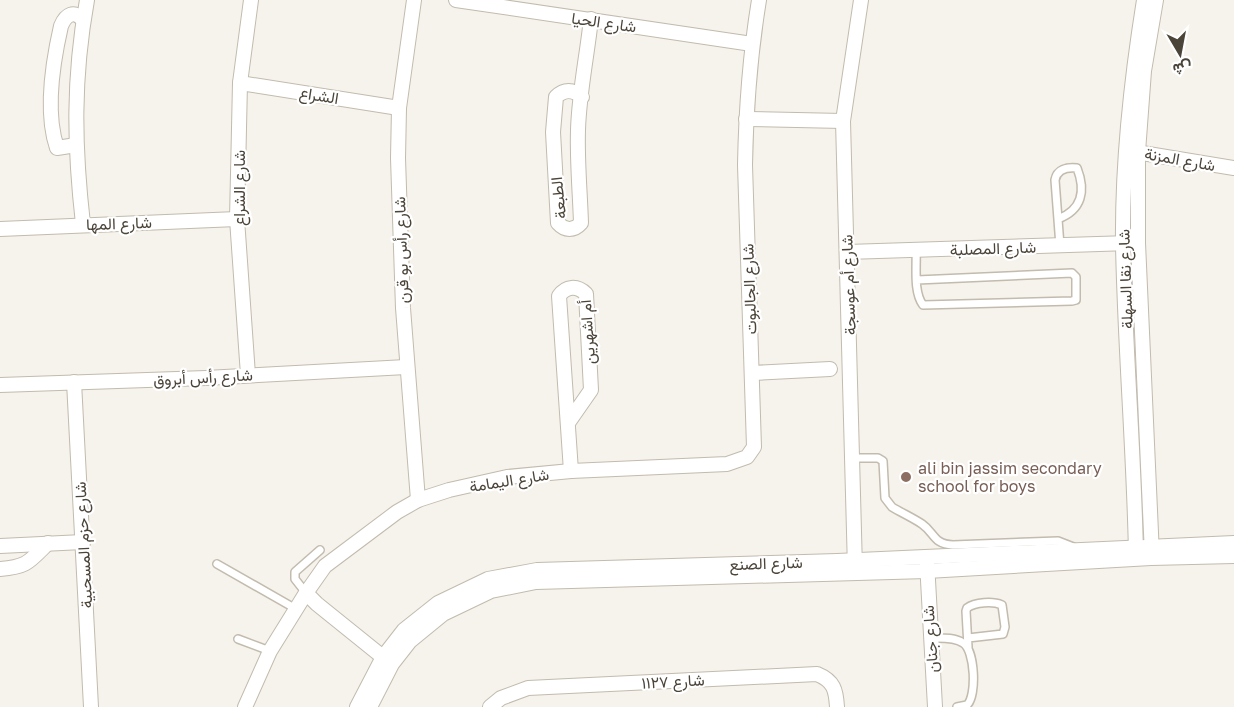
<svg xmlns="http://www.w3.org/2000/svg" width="1234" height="707" viewBox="0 0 1234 707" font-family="'Golos Text',Vazirmatn,sans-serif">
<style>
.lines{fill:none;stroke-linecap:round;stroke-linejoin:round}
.lane-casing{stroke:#c2bbae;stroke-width:10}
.street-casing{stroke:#c2bbae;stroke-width:16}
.lane{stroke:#fff;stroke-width:7}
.street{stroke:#fff;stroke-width:14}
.education-dot{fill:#8d6e63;stroke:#fff;stroke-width:2}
.labels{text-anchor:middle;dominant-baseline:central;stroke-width:4.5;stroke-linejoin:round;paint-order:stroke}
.street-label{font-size:16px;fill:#4b4439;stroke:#fff}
.education-label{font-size:16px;fill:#785e54;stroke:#fff;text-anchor:start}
</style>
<rect width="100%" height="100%" fill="#f6f3ec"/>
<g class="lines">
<g class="lane-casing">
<g id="lane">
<path d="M1058,219C1082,210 1086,191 1077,168C1067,167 1057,169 1055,180L1060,246"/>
<path d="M916,250C917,266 913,292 923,305L1072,301L1076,300V277L1072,273L917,280"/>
<path d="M852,458H878L883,461L885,498L892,507C902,513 913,518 922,524C935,533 933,544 953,545L1058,541L1076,548"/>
<path d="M217,564L296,609"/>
<path d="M306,593L295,579V572L320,550"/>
<path d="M931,638C941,638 955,637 963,643C975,650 977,696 967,705L957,707"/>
<path d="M968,638L1003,634L1005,627L1002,605C993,601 975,602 967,608L966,611L968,647"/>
<path d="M238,639L270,651"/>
</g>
</g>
<g class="street-casing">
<g id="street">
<path d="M414,0L399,108L398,158L403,308L418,500"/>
<path d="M456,0L752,44"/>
<path d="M240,83L399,108"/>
<path d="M582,97C573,89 564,89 556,97L553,132L558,223C565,231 574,231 581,223C580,192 577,161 578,130C579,93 587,56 591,19"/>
<path d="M746,119L843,121"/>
<path d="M76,145L57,148C45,113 53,61 61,26C66,14 74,10 83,20"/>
<path d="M1130,151L1234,168"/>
<path d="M83,224C74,145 73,78 87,0"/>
<path d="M0,229L237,219"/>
<path d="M847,252L1130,243"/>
<path d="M752,373L830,369"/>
<path d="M248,375L237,219L240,83L251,0"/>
<path d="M74,382L91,707"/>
<path d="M0,385L206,378L406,367"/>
<path d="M568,423L591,390L586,294C577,285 566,286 559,296L571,471"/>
<path d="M0,546L83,542"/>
<path d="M1136,554C1134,451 1125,348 1123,245C1122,163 1131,81 1144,0"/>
<path d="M1152,555L1138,243V152L1144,71L1156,0"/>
<path d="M927,562L935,707"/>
<path d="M0,569C27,567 29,562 48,543"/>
<path d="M855,569L843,121L861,0"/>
<path d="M306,593L317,604L389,662"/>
<path d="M245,707L270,651L306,593L325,566L397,512L418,500L449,490L507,477L571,471L727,464L747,457L754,447L745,165C746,109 750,55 759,0"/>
<path d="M357,707L383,657L404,630L438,603L488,579L537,570L837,561L1234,543"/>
<path d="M370,707L392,664L410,641L443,614L491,591L536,582L927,571L1151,558L1234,556"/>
<path d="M490,707L501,698L528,688L817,674C834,681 836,690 837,707"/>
</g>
</g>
<use href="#lane" class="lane"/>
<use href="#street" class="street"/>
</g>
<circle class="education-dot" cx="906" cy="477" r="6"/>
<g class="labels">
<g class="street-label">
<text transform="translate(604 22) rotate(8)">شارع الحيا</text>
<text transform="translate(319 95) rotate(9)">الشراع</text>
<text transform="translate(1180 159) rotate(10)">شارع المزنة</text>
<text transform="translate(239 188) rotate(-90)">شارع الشراع</text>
<text transform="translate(558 198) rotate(-96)">الطبعة</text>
<text transform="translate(119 223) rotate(-2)">شارع المها</text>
<text transform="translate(993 248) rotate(-2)">شارع المصلبة</text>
<text transform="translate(401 250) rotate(-92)">شارع رأس بو قرن</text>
<text transform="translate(1125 279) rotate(-92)">شارع نقا السهلة</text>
<text transform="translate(848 285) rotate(-92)">شارع أم عوسجة</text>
<text transform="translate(749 289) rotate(-92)">شارع الجالبوت</text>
<text transform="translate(587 332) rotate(-94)">أم اشهرين</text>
<text transform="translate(203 377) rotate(-3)">شارع رأس أبروق</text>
<text transform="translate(509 480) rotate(-9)">شارع اليمامة</text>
<text transform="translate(83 545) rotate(-93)">شارع حزم المسحبية</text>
<text transform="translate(766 563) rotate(-2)">شارع الصنع</text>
<text transform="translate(930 639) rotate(-94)">شارع جنان</text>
<text transform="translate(673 681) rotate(-3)">شارع ١١٢٧</text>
</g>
<g class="education-label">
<text x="918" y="468">ali bin jassim secondary<tspan x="918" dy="18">school for boys</tspan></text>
</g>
</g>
<g transform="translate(1180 54) rotate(170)" stroke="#ffffff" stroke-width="4.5" paint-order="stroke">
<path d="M0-4.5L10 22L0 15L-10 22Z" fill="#4b4439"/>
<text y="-9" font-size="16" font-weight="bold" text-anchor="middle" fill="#4b4439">ش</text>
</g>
</svg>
